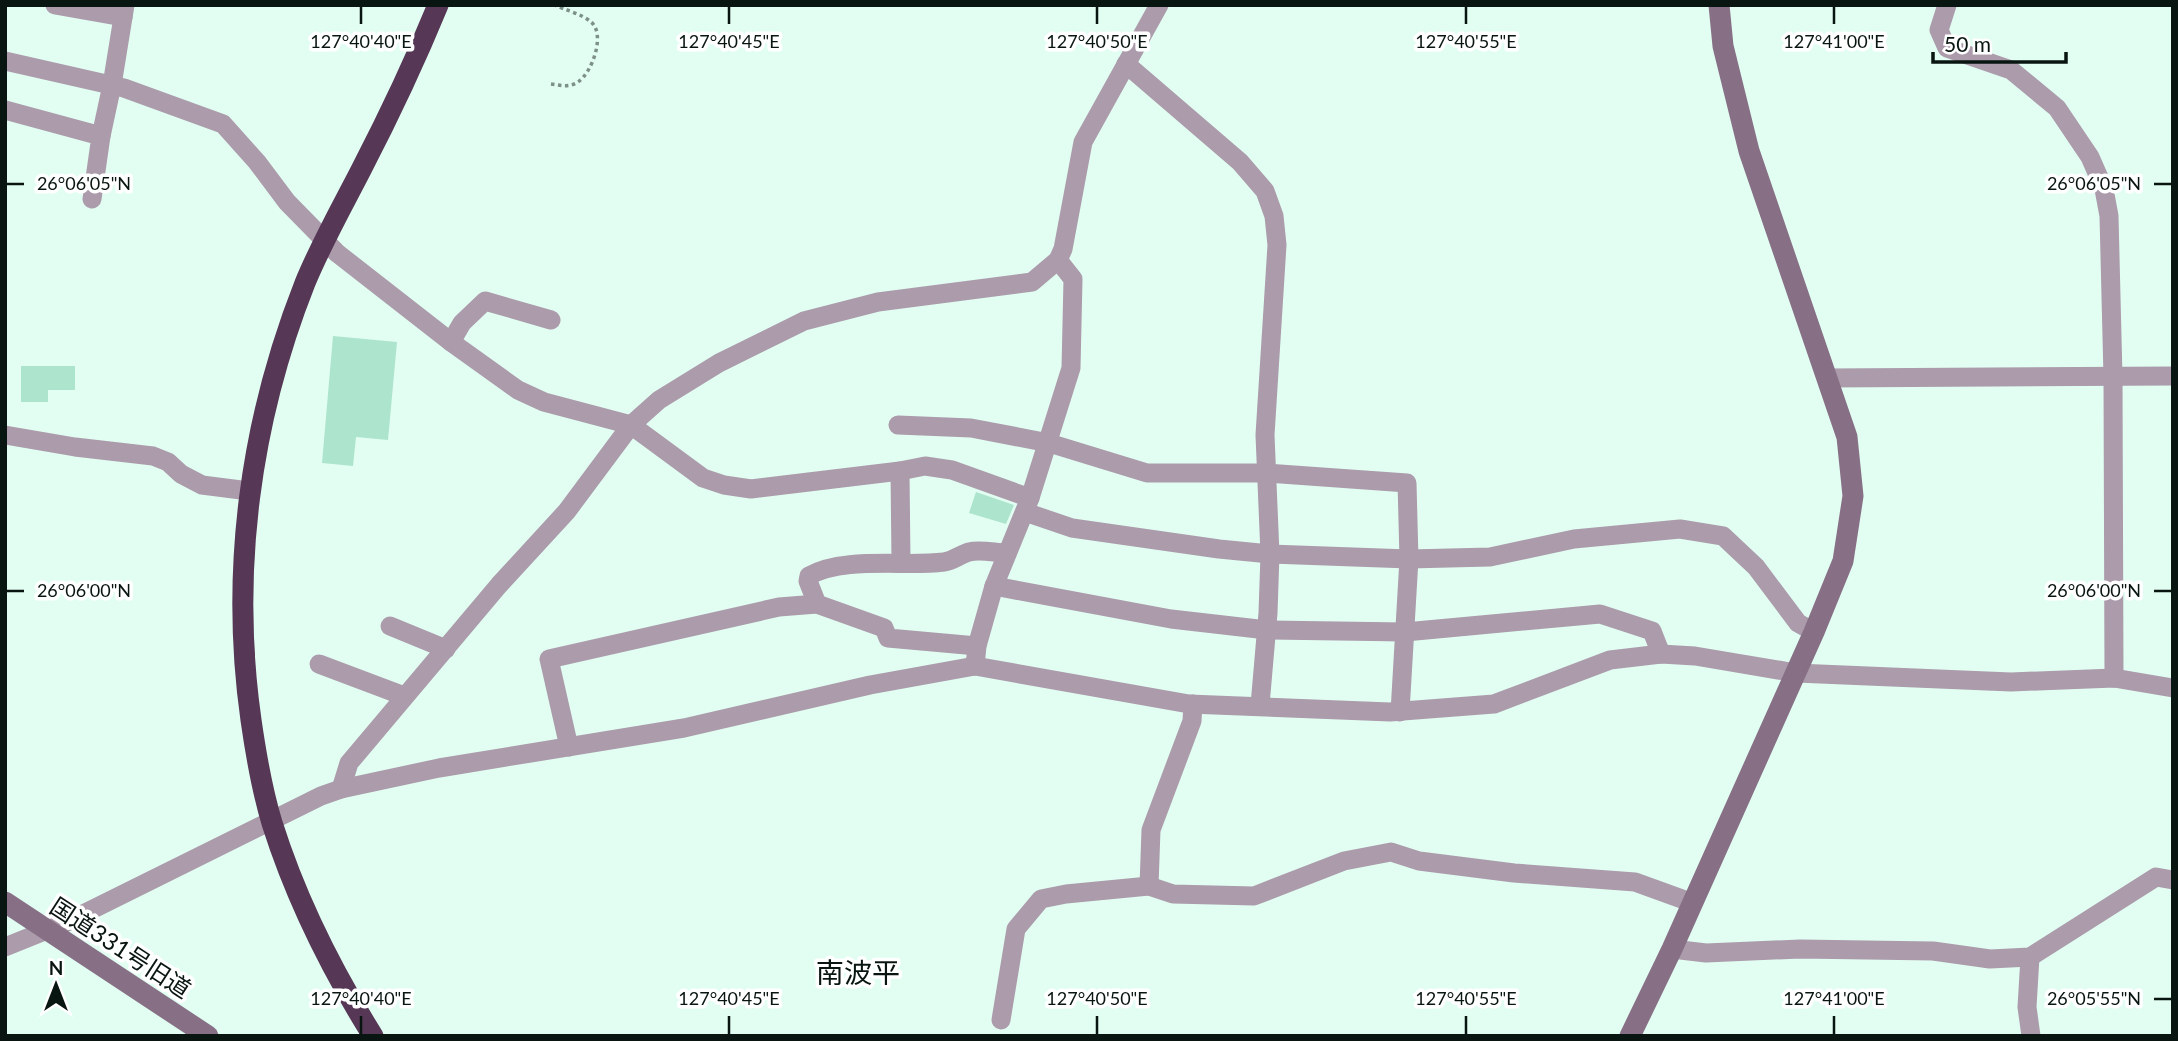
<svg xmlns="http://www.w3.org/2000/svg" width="2178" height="1041" viewBox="0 0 2178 1041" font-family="Lato,'Noto Sans JP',sans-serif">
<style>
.building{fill:#ade4ce}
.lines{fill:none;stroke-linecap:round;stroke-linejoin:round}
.path{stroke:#7d9189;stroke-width:3.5;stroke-dasharray:3.5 3.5;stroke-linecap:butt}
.street{stroke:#ab9bab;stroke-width:19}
.secondary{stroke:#877086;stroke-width:21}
.highway{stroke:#563856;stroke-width:21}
.ticks{fill:none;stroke:#091510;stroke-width:2.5}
.labels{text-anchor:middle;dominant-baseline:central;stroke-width:7;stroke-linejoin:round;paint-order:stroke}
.street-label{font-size:24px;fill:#091510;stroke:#fff}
.quarter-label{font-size:28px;fill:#091510;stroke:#fff}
.ticks-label{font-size:18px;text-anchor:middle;fill:#091510;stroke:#fff;stroke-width:7;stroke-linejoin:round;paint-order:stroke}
</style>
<rect width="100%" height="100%" fill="#e2fef2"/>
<g class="building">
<path d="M333,336L397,342L388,440L356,437L353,466L322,463Z"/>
<path d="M21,366H75V390H48V402H21Z"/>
<path d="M976,492L1014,505L1006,524L969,513Z"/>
</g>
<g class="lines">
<path class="path" d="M551,84C560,85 569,88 578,82C592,73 606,34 591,22C582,14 565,10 555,5"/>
<g class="street">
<path d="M55,5L123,17"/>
<path d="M1947,5L1939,30L1947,48L2011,70L2057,108L2090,157L2104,189L2109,216L2113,377L2114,678"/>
<path d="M5,61L124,88L223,124L257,162L287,202L337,253L451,342L518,390L544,402L631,425L703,478L724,485L751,489L900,471L925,466L952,470L1030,498"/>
<path d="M1126,64L1240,162L1265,191L1274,216L1277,245L1265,435L1270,554L1268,613L1260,705"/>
<path d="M5,110L101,136L92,199"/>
<path d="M101,136L112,85L125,5"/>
<path d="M451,342L462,323L485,301L551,320"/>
<path d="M1827,378L2173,376"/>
<path d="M898,425L971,428L1049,443L1147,473H1267L1407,483L1409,559L1400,712"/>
<path d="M5,435L75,447L153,456L168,462L181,474L202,485L249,491"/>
<path d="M900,471L901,562"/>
<path d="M1025,512L1072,528L1219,549L1270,554L1409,559L1490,557L1574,539L1680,529L1723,536L1756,567L1798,623L1814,632"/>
<path d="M994,586L1171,619L1267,630L1405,632L1600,614L1652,631L1661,654"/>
<path d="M390,626L446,649"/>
<path d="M977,646L888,638L884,628L817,604L808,581L809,576C843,556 905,567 944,562C953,561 961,554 969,552C980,549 996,553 1007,553"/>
<path d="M319,664L404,696"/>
<path d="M975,666L977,646L994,586L1030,498L1071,368L1073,279L1058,260"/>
<path d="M569,747L549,659L779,607L817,604"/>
<path d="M341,789L349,763L499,585L567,511L631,425L659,400L719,363L804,321L878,302L1032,282L1058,260L1063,249L1083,142L1159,5"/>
<path d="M1149,886L1151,830L1192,721L1193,704"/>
<path d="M5,947L67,922L321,796L341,789L439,768L684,728L870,685L975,666L1189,704L1390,712L1494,704L1610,660L1661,654L1695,656L1796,673L2011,682L2114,678L2173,688"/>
<path d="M1672,949L1706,953L1800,949L1933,951L1990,959L2030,957L2156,877L2173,880"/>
<path d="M2030,957L2027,1007L2031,1036"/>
<path d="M1001,1020L1016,929L1041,899L1066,894L1149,886L1173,894L1254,896L1344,861L1391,852L1419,861L1514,873L1635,882L1693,903"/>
</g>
<g class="secondary">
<path d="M5,902L208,1036"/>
<path d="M1630,1036L1672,949L1814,632L1843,561L1853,496L1847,437L1749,151L1723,46L1719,5"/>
</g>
<path class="highway" d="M373,1036C331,969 296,899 272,823C262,790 256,755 251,720C230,572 250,422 305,283C321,244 342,207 361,170C389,116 415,61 438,5"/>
</g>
<path class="ticks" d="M361,7V24M729,7V24M1097,7V24M1466,7V24M1834,7V24M7,184H24M2154,184H2171M7,591H24M2154,591H2171M2154,999H2171M361,1016V1034M729,1016V1034M1097,1016V1034M1466,1016V1034M1834,1016V1034"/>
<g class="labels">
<g class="street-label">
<text transform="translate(121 947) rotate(33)">国道331号旧道</text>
</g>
<g class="quarter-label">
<text x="858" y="972">南波平</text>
</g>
</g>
<g class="ticks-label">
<text x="361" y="48">127°40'40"E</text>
<text x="729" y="48">127°40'45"E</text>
<text x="1097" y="48">127°40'50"E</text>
<text x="1466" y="48">127°40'55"E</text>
<text x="1834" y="48">127°41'00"E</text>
<text x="84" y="190">26°06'05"N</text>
<text x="2094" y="190">26°06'05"N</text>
<text x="84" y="597">26°06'00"N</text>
<text x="2094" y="597">26°06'00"N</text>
<text x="2094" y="1005">26°05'55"N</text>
<text x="361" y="1005">127°40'40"E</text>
<text x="729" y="1005">127°40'45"E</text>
<text x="1097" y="1005">127°40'50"E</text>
<text x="1466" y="1005">127°40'55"E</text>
<text x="1834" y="1005">127°41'00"E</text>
</g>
<rect width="2178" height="1041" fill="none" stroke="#091510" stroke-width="14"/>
<g transform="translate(56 985)" stroke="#ffffff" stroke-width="5" paint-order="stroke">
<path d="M0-5L12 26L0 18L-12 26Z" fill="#091510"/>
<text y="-10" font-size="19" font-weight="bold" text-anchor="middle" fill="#091510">N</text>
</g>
<path d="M1933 52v10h133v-10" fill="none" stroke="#091510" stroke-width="3.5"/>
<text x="1944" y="52" font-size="21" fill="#091510" stroke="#ffffff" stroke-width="5" paint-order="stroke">50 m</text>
</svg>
